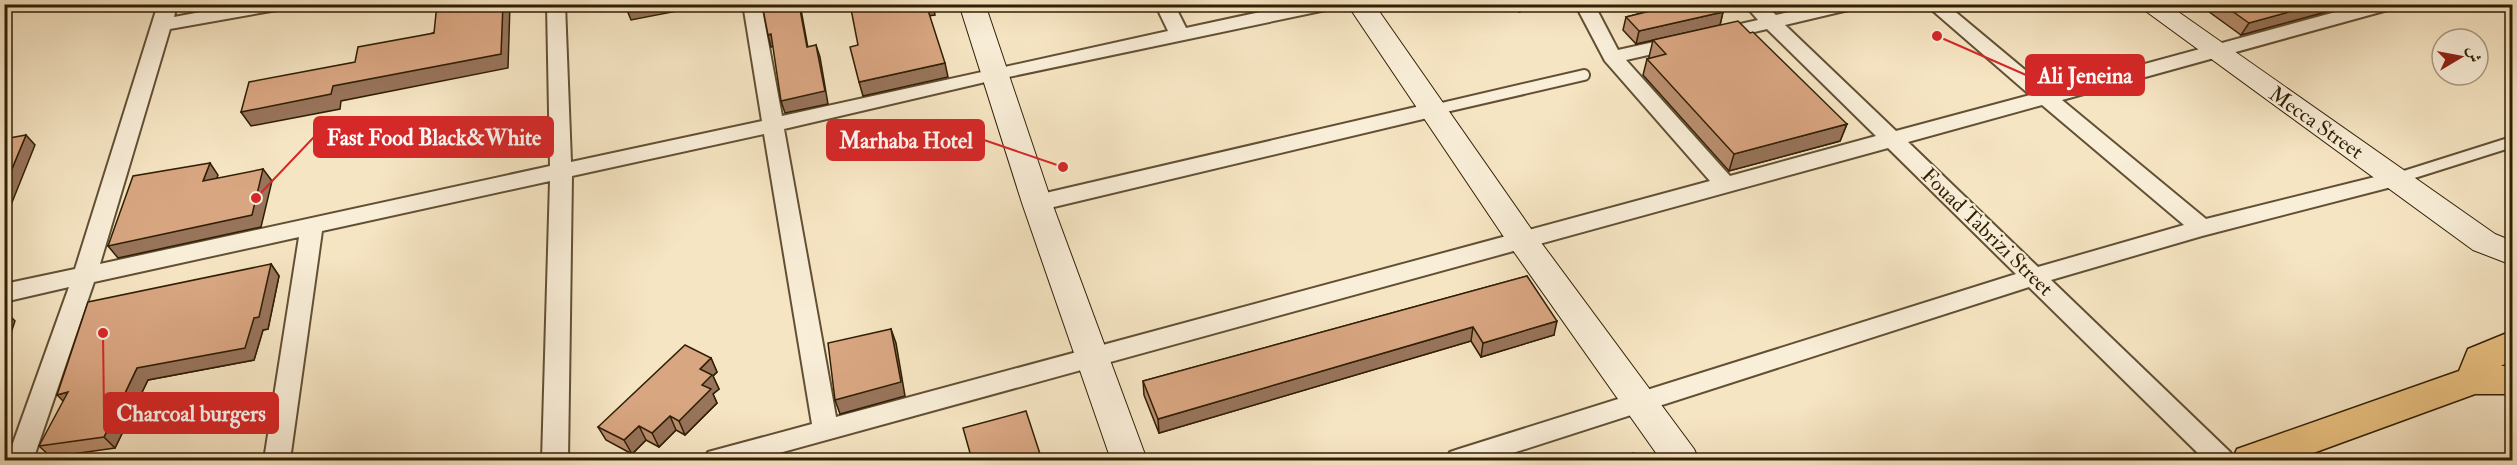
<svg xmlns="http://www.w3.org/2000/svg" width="2517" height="465" viewBox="0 0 2517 465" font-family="'IM FELL Double Pica',Amiri,serif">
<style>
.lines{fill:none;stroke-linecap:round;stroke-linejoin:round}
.lane-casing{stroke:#625034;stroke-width:14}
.street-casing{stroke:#625034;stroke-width:4}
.secondary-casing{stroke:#301f04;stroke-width:2}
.primary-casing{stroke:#301f04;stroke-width:3}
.lane{stroke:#f9eed8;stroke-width:10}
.street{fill:#f9eed8;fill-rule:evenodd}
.secondary{fill:#f9eed8;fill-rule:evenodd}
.primary{fill:#ebc282;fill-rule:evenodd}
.wall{fill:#bb8f70;stroke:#301f04;stroke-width:1.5}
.shaded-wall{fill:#98745b;stroke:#301f04;stroke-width:1.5}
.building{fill:#d9a682;stroke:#301f04;stroke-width:1.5}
.labels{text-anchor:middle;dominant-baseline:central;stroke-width:4.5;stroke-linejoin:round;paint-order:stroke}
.street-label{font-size:21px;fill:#301f04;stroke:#f9eed8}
.leader{fill:none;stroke:#d62828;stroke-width:2}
.callout-dot{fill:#d62828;stroke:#f9eed8;stroke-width:2}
.callout{fill:#d62828;stroke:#d62828;stroke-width:2}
.callout-label{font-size:22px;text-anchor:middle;font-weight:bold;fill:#fff}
</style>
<rect width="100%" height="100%" fill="#f6e5c3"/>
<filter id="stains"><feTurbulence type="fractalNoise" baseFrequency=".00333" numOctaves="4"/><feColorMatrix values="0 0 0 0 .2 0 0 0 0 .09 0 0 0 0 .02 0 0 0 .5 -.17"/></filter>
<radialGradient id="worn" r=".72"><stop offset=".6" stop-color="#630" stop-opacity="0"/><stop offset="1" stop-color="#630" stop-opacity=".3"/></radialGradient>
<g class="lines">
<g class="lane-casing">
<g id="lane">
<path d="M1433,110L1584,75"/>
<path d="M2398,178L2512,142"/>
</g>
</g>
<g class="street-casing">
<g id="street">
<path d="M158,4H177L174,17L243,4H286L277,10L170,29L100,264L550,166L547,4H565L571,162L762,121L743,4H761L782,116L1168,31L1155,4H1174L1186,28L1297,4H1335L1326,10L994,80L784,129L836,417L1710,181L1605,61L1575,4H1594L1618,50L1681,36L1688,38L1691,42L1688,46L1626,60L1730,176L1876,136L1767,29L1716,41L1709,39L1706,35L1709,31L1758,20L1744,4H1764L1776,15L1823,4H1859L1857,8L1785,25L1896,131L2030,95L1925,4H1946L2049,90L2365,4H2397L2395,8L2062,100L2206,219L2395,172L2403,174L2406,179L2403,184L2202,236L2051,280L2230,452L2234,460H2205L2029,287L1491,460H1446L1450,452L1459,449L2016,274L1888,148L754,460H704L708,452L812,424L764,134L572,176L568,460H542L550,181L322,231L290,460H264L299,237L94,282L33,460H7L69,287L4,302V284L75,269ZM2042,105L2184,225L2038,267L1908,142Z"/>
<path d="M1433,103L1440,105L1443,110L1440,115L1037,211L1029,208L1026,203L1029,198L1037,195Z"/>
</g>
</g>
<g class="secondary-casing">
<g id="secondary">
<path d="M959,4H985L1052,203L1147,460H1111L1022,203Z"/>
<path d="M1347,4H1374L1534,233L1694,449L1699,460H1661L1512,249Z"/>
<path d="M2136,4H2167L2495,234L2512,241V265L2473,250Z"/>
</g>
</g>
<g class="primary-casing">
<path id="primary" d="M2512,331V360L2501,366H2512V394H2475L2294,460H2232L2237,449L2459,371L2468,349Z"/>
</g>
<use href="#lane" class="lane"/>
<use href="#street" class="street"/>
<use href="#secondary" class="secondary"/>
<use href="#primary" class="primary"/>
</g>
<g class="wall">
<path d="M1512,4H1545L1519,12Z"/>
<path d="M1643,4H1716L1723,12L1720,25L1636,44L1623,30L1626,17L1649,11Z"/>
<path d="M2202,4H2346L2344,7L2241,35L2201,6Z"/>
<path d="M1653,40L1847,124L1840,141L1729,171L1643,75L1647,59L1649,58V57Z"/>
<path d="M271,264L279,276L268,329L263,330L254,360L148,380L115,448L51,457L39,446Z"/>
<path d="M1527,276L1554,335L1481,357L1471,341L1159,433L1144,395L1143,381Z"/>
<path d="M711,358L717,372L713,376L719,389L713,394L717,403L685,435L676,430L659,447L646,440L632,454L606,440L598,427Z"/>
</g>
<g class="shaded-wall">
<path d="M503,4H510L508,68L341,101L340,109L251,126L241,112Z"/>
<path d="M656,4H688V9L631,20L627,10Z"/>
<path d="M799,4H800L810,59L807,47Z"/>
<path d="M925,4H933L935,15L928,16Z"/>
<path d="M1520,4H1545L1519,12Z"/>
<path d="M2318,4H2346L2344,7L2241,35L2249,23Z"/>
<path d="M1723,12L1720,25L1636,44L1639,31Z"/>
<path d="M771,34L775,46L771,47L768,35Z"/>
<path d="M4,36L8,41L4,48Z"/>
<path d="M816,45L820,57L828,104L785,113L781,101Z"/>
<path d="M945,63L948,77L863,96L859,82Z"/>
<path d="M1847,124L1840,141L1729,171L1734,154Z"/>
<path d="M26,135L35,145L11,205L4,217V188Z"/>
<path d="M210,163L218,175L212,193L203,181Z"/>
<path d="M263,169L272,181L261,227L118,258L108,246Z"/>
<path d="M271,264L279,276L268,329L263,330L254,360L148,380L115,448L104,437L137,368Z"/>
<path d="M5,311L15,321L4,354V314Z"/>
<path d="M1557,321L1554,335L1481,357L1483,343Z"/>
<path d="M1473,327L1471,341L1159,433L1158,419Z"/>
<path d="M891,329L896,343L905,396L840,414L835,400Z"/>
<path d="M711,358L717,372L713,376L719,389L713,394L717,403L685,435L679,421L702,385L700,369Z"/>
<path d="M68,392V406L57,395Z"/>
<path d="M670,416L676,430L659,447L652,433Z"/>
<path d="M639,426L646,440L632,454L624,440Z"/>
</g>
<g class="building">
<path d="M437,4H503L501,54L333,86L331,94L241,112L249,82L355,62L358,47L434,33Z"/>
<path d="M626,4H656L627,10Z"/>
<path d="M762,4H799L807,47L816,45L825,91L781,101L771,34L768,35Z"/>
<path d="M850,4H926L945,63L859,82L850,47L858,45Z"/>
<path d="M1658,4H1716L1723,12L1639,31L1626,17L1662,8Z"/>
<path d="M2222,4H2318L2249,23Z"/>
<path d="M1738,21L1750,33L1753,32L1847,124L1734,154L1647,59L1666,54L1653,40Z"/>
<path d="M26,135L4,188V139Z"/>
<path d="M210,163L203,181L263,169L252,215L108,246L133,176Z"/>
<path d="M271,264L259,317L254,318L245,348L137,368L104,437L39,446L68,392L57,395L88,302Z"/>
<path d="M1527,276L1557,321L1483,343L1473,327L1158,419L1143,381Z"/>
<path d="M891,329L901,382L835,400L828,343Z"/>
<path d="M685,345L711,358L700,369L712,375L702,385L711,389L679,421L670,416L652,433L639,426L624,440L598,427Z"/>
<path d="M1026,411L1042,460H972L963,428Z"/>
<path d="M1634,453L1638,460H1611Z"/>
</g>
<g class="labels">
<g class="street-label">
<text transform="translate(2316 123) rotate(35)">Mecca Street</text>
<text transform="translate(1987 232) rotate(44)">Fouad Tabrizi Street</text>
</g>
</g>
<path class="leader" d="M1937 36L2026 75M256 198L314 137M1063 167L984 140M103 333L104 413"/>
<g class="callout-dot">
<circle cx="1937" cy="36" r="6"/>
<circle cx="256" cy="198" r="6"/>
<circle cx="1063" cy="167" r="6"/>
<circle cx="103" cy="333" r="6"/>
</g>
<g class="callout">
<rect x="2026" y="55" width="118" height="40" rx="6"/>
<rect x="314" y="117" width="239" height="40" rx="6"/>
<rect x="827" y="120" width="157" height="40" rx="6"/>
<rect x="104" y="393" width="174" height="40" rx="6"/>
</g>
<g class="callout-label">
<text x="2085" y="83">Ali Jeneina</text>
<text x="434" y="145">Fast Food Black&amp;White</text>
<text x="906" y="148">Marhaba Hotel</text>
<text x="191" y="421">Charcoal burgers</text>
</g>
<rect width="2517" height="465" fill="none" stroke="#f6e5c3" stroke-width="24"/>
<rect x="6" y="6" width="2505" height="453" fill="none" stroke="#301f04" stroke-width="3"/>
<rect x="12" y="12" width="2493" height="441" fill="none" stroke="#301f04" stroke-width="1.5"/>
<g transform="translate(2460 57) rotate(80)"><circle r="28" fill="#f9eed8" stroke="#a99b83" stroke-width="1.5"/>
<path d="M0-4.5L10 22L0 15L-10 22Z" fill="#8f2418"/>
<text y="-9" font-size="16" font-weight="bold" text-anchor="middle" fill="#301f04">ش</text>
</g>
<rect width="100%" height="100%" filter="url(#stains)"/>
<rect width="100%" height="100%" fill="url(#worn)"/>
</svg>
